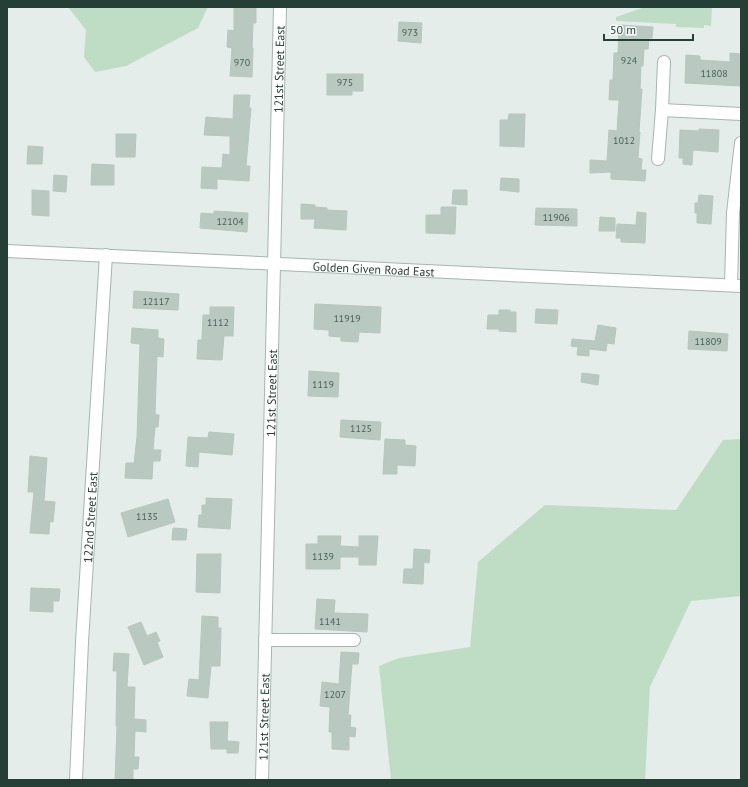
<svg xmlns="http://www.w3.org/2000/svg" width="748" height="787" viewBox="0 0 748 787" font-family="'PT Sans',sans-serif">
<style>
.green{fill:#bfddc5}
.building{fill:#bac8c2;stroke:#b7c6bf}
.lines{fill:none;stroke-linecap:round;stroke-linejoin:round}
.minor-casing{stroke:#a7b5b0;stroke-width:14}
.minor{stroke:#fff;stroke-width:12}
.labels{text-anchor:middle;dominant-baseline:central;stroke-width:3.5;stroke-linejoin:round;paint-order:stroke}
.number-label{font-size:10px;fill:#4a6059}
.street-label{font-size:12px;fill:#253e36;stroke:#f5f9f7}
</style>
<rect width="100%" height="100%" fill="#e4ede9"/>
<g class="green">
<path d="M68,7H208L198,28L126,66L95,72L84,57L86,30Z"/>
<path d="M645,7H712L711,26L704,25V28L676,27V24L616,21V17Z"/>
<path d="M741,439V596L691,601L650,687L645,780H391L379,666L399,658L470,647L478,562L545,505L676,510L723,440Z"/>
</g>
<g class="building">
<path d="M234,7H250V8H256V23H253L252,48H253L252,77L230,76L232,48L227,47L228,30L234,31Z"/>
<path d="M399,22L422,23L421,43L398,41Z"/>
<path d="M619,25L653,27L652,38H649L648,49H644L643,66H641L640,89H642L639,132H640L638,158L642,159L641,170H646L645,181L611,179V172L590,173V160L607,161L609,130L617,131L619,100H609L610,80H613L614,53H618Z"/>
<path d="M730,53L741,54V86L685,83L686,55L700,56V60L730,62Z"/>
<path d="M327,74H363V91H352V95H327Z"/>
<path d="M234,95H250L249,108H251L246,166H250L249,181L217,179V189L201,188L202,167L222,168L223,154L230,155V136L204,135L206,117L233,119Z"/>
<path d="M509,114H525L524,147L500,146V120H508Z"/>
<path d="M699,129L719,130L718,152L693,150L692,165L683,164V158H679L680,130L699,131Z"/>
<path d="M116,134H136L135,157H116Z"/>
<path d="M28,146L43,147L42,164H27Z"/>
<path d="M92,164L114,165V185H91Z"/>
<path d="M54,175L67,176L66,192L53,191Z"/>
<path d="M501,178L519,179V192L500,190Z"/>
<path d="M32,190L49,191V216L32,215Z"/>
<path d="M453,190H467V205L452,204Z"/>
<path d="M699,195L713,196L711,224L697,223V213H695V203H698Z"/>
<path d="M301,204L315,205V207L327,208V210L347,211L346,230L314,228L315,219H301Z"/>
<path d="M441,207H456L455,234L426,233V215H441Z"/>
<path d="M536,208L577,209V226L535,225Z"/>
<path d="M214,211L248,213L247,232L200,228L201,213L214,214Z"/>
<path d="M637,212L646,213L645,243L621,242V238H616L617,224L636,225Z"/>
<path d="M600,217L615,218V231H599Z"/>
<path d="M134,291L179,294L178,310L133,308Z"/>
<path d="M315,304L381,307L380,333L359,332L358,342L341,341V337L329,336V330L314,329Z"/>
<path d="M210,307H234L233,336H224L222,360L197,359L198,340H202L203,315H210Z"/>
<path d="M536,309L558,310L557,324L535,323Z"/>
<path d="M499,310H510V312H516V332L499,331V329H487L488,315H499Z"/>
<path d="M598,325L616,328L614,344L607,343L606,351L589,349V356L577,355L578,347L571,346L572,339L595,341Z"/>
<path d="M132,328L158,330V338L164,339L163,357L157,356L155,414L159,415L158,427H155L153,450H161L160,461H153L152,479L125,478L126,463H134L137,437L140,344L131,343Z"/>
<path d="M689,331L728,334L727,351L688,349Z"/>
<path d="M309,371L339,373L338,397L308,396Z"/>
<path d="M582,373L599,375L598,385L581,382Z"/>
<path d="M341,420L381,422L380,440L340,437Z"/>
<path d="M209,432L234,434L232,455L199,452L198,467L186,466L188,437L208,438Z"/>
<path d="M385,439L405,440V445L416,446L415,466L397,465V474H383Z"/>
<path d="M30,456L47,458L44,501L55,502L53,522L50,521L49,534L30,533L34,492H28Z"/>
<path d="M206,498L232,499L230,529L198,527L199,515H202V505H206Z"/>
<path d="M168,499L175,522L128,537L121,513Z"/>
<path d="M173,528L187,529L186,540H172Z"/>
<path d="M318,536H341L340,546L359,547V536H378L376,565H359V557H340V569H306V544H318Z"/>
<path d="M414,549L430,550L429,563L424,562L423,584L403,583L404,569H413Z"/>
<path d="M197,554H221L220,593L196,592Z"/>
<path d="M31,588L60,589L59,601H53V612L30,611Z"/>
<path d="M317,599L335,600L334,613L368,614L367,632L315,629Z"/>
<path d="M202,616L218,617V628H221L220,666H211L208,698L187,696L189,679L199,680Z"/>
<path d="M141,622L147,636L156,632L160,641L157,642L163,657L144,665L128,627Z"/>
<path d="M341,652L359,653L358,664H352L348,715H351L350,727L356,728L355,737L349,736V750L332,749V732H329L330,707L320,706L322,682L339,684Z"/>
<path d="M114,653L129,654L127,687H135L134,719L146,720V732L135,731L134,757H139L138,769H133V780H115L117,726H116L117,671H113Z"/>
<path d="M210,722H228L227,741L239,742L238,753H227V749H211Z"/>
</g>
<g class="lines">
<g class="minor-casing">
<g id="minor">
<path d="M662,110L741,114"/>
<path d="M658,159L662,110L664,62"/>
<path id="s1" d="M7,251L741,286"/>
<path d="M731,285L733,213L741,143"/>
<path d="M265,640H354"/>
<path id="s2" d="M76,780L82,642L106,255"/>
<path id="s3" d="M262,780L280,7"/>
</g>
</g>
<use href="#minor" class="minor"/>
</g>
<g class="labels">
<g class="number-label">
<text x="410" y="32">973</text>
<text x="629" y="60">924</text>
<text x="242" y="62">970</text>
<text x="714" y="73">11808</text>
<text x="345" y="82">975</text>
<text x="624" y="140">1012</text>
<text x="556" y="217">11906</text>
<text x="230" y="221">12104</text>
<text x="156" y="301">12117</text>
<text x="347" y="318">11919</text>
<text x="218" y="322">1112</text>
<text x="708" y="341">11809</text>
<text x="323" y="384">1119</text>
<text x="361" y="428">1125</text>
<text x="147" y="516">1135</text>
<text x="323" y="556">1139</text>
<text x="330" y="621">1141</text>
<text x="335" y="694">1207</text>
</g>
<g class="street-label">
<text stroke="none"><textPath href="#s3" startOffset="711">121st Street East</textPath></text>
<text stroke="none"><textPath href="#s1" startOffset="367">Golden Given Road East</textPath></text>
<text stroke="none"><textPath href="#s3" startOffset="387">121st Street East</textPath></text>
<text stroke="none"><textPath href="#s2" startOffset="263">122nd Street East</textPath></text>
<text stroke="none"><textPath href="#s3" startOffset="63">121st Street East</textPath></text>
</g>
</g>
<rect width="748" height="787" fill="none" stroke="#253e36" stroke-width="16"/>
<path d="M604 34v6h89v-6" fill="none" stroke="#253e36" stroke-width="2"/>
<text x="610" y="34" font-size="12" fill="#253e36" stroke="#f5f9f7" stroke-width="3" paint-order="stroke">50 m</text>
</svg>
